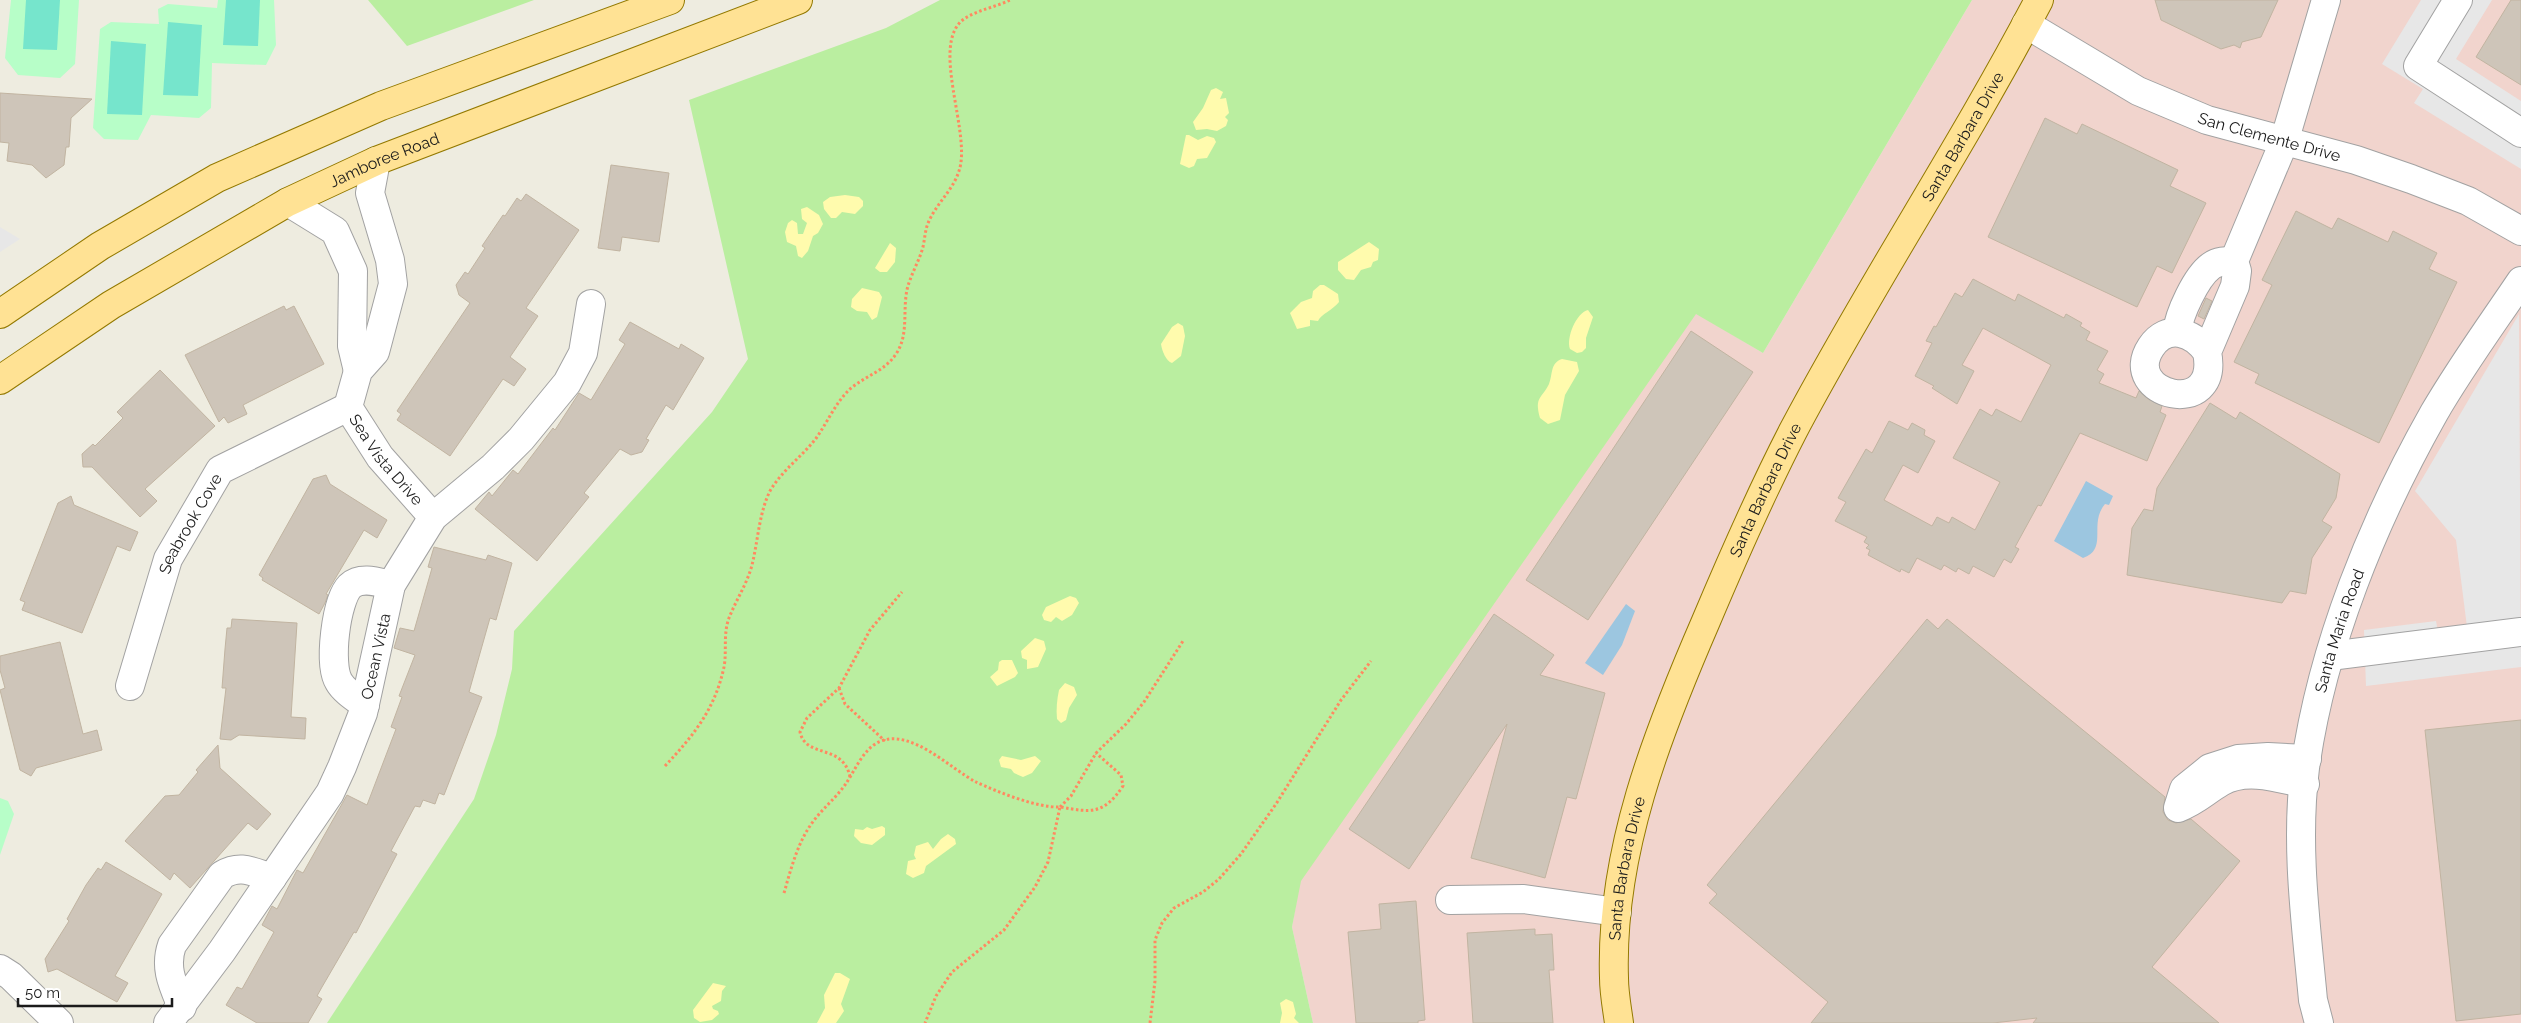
<svg xmlns="http://www.w3.org/2000/svg" width="2521" height="1023" viewBox="0 0 2521 1023" font-family="Raleway,sans-serif">
<style>
.commercial{fill:#f1d4cd}
.grass{fill:#baeea0}
.sand{fill:#fffbad}
.park{fill:#b7fec8}
.pitch{fill:#76e5cc}
.parking{fill:#e7e7e7}
.water{fill:#9cc6e0}
.building{fill:#cec5b9;stroke:#c1b4a1}
.lines{fill:none;stroke-linecap:round;stroke-linejoin:round}
.minor-casing{stroke:#a2a2a2;stroke-width:30}
.major-casing{stroke:#937900;stroke-width:30}
.path{stroke:#ff8960;stroke-width:3;stroke-dasharray:2.5 2.5;stroke-linecap:butt}
.minor{stroke:#fff;stroke-width:28}
.major{stroke:#ffe294;stroke-width:28}
.labels{text-anchor:middle;dominant-baseline:central;stroke-width:4;stroke-linejoin:round;paint-order:stroke}
.street-label{font-size:16px;fill:#1b1b1b;stroke:#fff}
</style>
<rect width="100%" height="100%" fill="#eeece0"/>
<path class="commercial" d="M1972,0H2521V1023H1313L1292,927L1300,881L1696,313L1763,353Z"/>
<g class="grass">
<path d="M368,0H534L407,46Z"/>
<path d="M940,0H1972L1763,353L1696,314L1301,881L1292,927L1313,1023H327L474,799L496,735L512,669L514,631L712,412L748,359L689,100L886,28Z"/>
</g>
<g class="sand">
<path d="M1216,88L1223,92L1220,99L1226,98L1229,113L1225,117L1228,120L1226,126L1217,131L1207,129L1196,130L1193,122L1203,108L1211,90Z"/>
<path d="M1186,135H1189L1198,140L1207,136L1214,138L1216,142L1207,158L1197,159L1194,166L1189,168L1180,164Z"/>
<path d="M845,195L859,197L863,201V206L855,214L842,212L836,218H831L824,209L823,202L830,197Z"/>
<path d="M807,207L819,215L823,224L818,233L813,236L808,251L802,258L798,256L796,246L787,242L785,232L788,223L792,220L797,223L798,234H803L807,223L802,219L801,209Z"/>
<path d="M1369,242L1379,249L1378,260L1373,262L1371,267L1361,270L1354,280L1346,279L1338,270V262Z"/>
<path d="M890,243L896,248L895,262L887,272H880L875,268Z"/>
<path d="M1320,285H1324L1338,294L1339,302C1333,310 1321,314 1318,321L1310,320V326L1297,329L1290,313L1301,302L1312,298L1313,291Z"/>
<path d="M862,288L879,292L882,297L877,317L872,320L867,312L857,311L851,307L852,299Z"/>
<path d="M1588,310L1593,317L1586,338V348L1582,352L1577,353L1570,349C1566,338 1576,313 1588,310Z"/>
<path d="M1178,323L1183,326L1185,336L1181,356L1172,363C1166,361 1162,351 1161,344L1172,327Z"/>
<path d="M1562,359L1577,362L1579,371L1565,395L1560,420L1548,424L1540,418C1534,396 1542,399 1549,384C1553,374 1550,363 1562,359Z"/>
<path d="M1070,596L1076,598L1079,603L1072,615L1062,621L1056,617L1051,622L1044,620L1042,615L1046,607Z"/>
<path d="M1035,638L1044,641L1046,649L1038,667L1027,669V660L1022,658L1021,651Z"/>
<path d="M1002,660H1012L1018,673L1015,677L997,686L990,677L998,670L999,662Z"/>
<path d="M1065,683L1074,687L1077,695L1069,708L1066,720L1061,723L1057,719C1056,709 1057,699 1059,690Z"/>
<path d="M1002,756L1021,760L1035,756L1041,761L1032,773L1023,777L1014,773L1011,769L1001,767L999,760Z"/>
<path d="M882,826L885,828V835L872,845L861,843L854,836L855,829L863,830L867,827L872,829Z"/>
<path d="M948,834L955,839L956,844L926,866L924,873L913,878L906,874L908,861L916,859L914,855L916,846L928,842L933,849L941,839Z"/>
<path d="M835,973H840L850,979L841,1004L844,1011L836,1023H817L825,1008L824,995Z"/>
<path d="M713,983L726,986L722,991L721,1001L712,1006L713,1009L718,1011L719,1014L712,1020L700,1022L694,1018L693,1010Z"/>
<path d="M1286,999L1293,1002L1296,1014L1294,1018L1299,1023H1280L1282,1013L1280,1003Z"/>
</g>
<g class="park">
<path d="M11,0H79L75,64L60,78L18,75L5,58Z"/>
<path d="M218,0H274L276,45L266,65L212,63L211,108L199,118L151,115L138,140L104,139L93,128L100,29L111,22L159,24L158,9L168,4L217,8Z"/>
<path d="M0,798L8,801L14,814L0,855Z"/>
</g>
<g class="pitch">
<path d="M26,0H60L57,50L23,49Z"/>
<path d="M226,0H260L258,46L223,45Z"/>
<path d="M168,22L202,25L198,96L163,95Z"/>
<path d="M111,41L146,44L142,115L107,114Z"/>
</g>
<g class="parking">
<path d="M2421,0H2492L2456,59L2521,101V169L2414,103L2423,89L2382,64Z"/>
<path d="M0,227L20,239L0,252Z"/>
<path d="M2519,314L2521,667L2366,686L2364,630L2436,621L2439,637L2468,635L2456,540L2415,491Z"/>
</g>
<g class="water">
<path d="M2086,481L2113,496L2109,505L2105,504C2088,524 2109,549 2083,558L2054,541Z"/>
<path d="M1626,604L1635,611L1622,645L1603,675L1585,663Z"/>
</g>
<g class="building">
<path d="M2155,0H2278L2261,37L2242,42L2240,48L2234,45L2221,49L2161,20Z"/>
<path d="M2511,0H2521V85L2476,57Z"/>
<path d="M0,93L92,99L71,118L69,147H66L64,165L46,178L32,165L7,161L9,143L0,142Z"/>
<path d="M2045,118L2077,134L2082,124L2178,170L2170,186L2206,203L2172,273L2157,266L2137,307L1988,237Z"/>
<path d="M611,165L669,173L659,242L622,237L620,251L598,248Z"/>
<path d="M526,194L579,230L526,308L538,316L510,357L526,369L514,386L503,379L450,456L397,420L401,414L397,411L470,303L459,295L456,285L465,272L468,274L485,248L482,246L503,215L505,216L517,198L521,201Z"/>
<path d="M2296,211L2332,229L2338,218L2388,242L2393,231L2437,253L2429,269L2457,282L2379,443L2255,383L2259,374L2234,362L2272,285L2262,280Z"/>
<path d="M1973,279L2015,301L2018,294L2064,318L2066,314L2082,323L2080,326L2090,332L2086,340L2108,351L2097,370L2104,374L2099,383L2136,398L2139,391L2148,399L2162,406L2160,412L2166,415L2147,461L2080,433L2041,506L2038,505L2015,547L2019,549L2011,563L2004,559L1994,577L1973,566L1969,574L1958,568L1956,572L1944,565L1941,570L1917,558L1909,573L1901,569L1900,572L1868,555L1870,550L1866,548L1869,545L1864,542L1867,537L1835,521L1846,502L1838,498L1866,449L1872,453L1889,421L1908,430L1912,423L1925,430L1924,435L1935,441L1918,473L1903,465L1884,500L1932,526L1937,517L1949,523L1952,517L1975,530L2000,482L1953,458L1980,409L1992,416L1996,409L2021,422L2051,365L1983,328L1962,365L1974,371L1957,404L1932,388L1934,386L1915,376L1932,343L1926,341L1934,326L1936,327L1955,293L1962,297Z"/>
<path d="M2206,298L2212,301L2204,319L2198,316Z"/>
<path d="M284,306L286,310L294,306L324,364L243,405L247,414L228,423L224,417L219,422L185,355Z"/>
<path d="M630,322L679,349L681,344L704,358L673,410L666,405L646,439L649,440L642,452L631,455L620,449L584,493L589,497L537,561L475,509L489,492L492,496L513,470L518,474L553,428L555,430L579,393L591,400L625,344L619,340Z"/>
<path d="M1691,331L1753,372L1588,620L1526,580Z"/>
<path d="M160,370L215,426L145,489L157,501L140,517L92,467H83L82,454L93,444L95,446L123,418L117,412Z"/>
<path d="M2210,403L2236,419L2240,412L2340,474L2336,498L2322,521L2332,527L2312,558L2306,594L2290,591L2282,603L2127,575L2132,528L2144,509L2153,511L2157,488Z"/>
<path d="M326,475L330,484L387,520L377,538L364,530L326,594L328,595L325,603L319,614L262,580L263,578L259,575L313,479Z"/>
<path d="M71,496L74,505L138,532L130,551L117,546L82,633L22,610L25,602L20,600L58,503Z"/>
<path d="M434,547L486,560L488,555L512,563L496,620L490,618L469,692L482,697L444,795L439,793L435,804L423,800L420,807L415,806L391,851L397,854L356,933L354,932L322,987L317,996L322,999L308,1023H257L226,1005L237,987L242,989L274,932L262,925L272,906L277,909L297,870L303,873L347,795L367,805L396,729L391,727L402,697L399,696L415,655L394,648L400,628L414,631L432,568L428,567Z"/>
<path d="M1494,614L1554,655L1540,675L1605,693L1576,799L1567,797L1545,878L1471,858L1507,724L1409,869L1349,829Z"/>
<path d="M232,619L297,623L291,717L306,718L305,739L239,735L231,740L220,739L226,688H222L225,649L227,628H231Z"/>
<path d="M1927,619L1938,629L1947,619L2165,797L2163,812L2168,820L2176,823L2191,819L2240,861L2152,967L2219,1023H2033L2037,1018L1993,1023H1811L1828,1002L1709,903L1717,894L1707,885Z"/>
<path d="M60,642L83,734L97,730L102,750L36,768L31,776L20,770L0,690L5,688L0,670V656Z"/>
<path d="M2521,720V1014L2456,1021L2425,730Z"/>
<path d="M218,745L220,768L271,814L257,830L248,823L190,888L174,873L170,880L125,841L165,796L179,795L198,772L196,770Z"/>
<path d="M106,862L162,894L115,976L128,983L117,1002L57,969L48,972L45,959L69,921L67,919L86,885L98,868L101,870Z"/>
<path d="M1416,901L1425,1020L1418,1021V1023H1356L1348,932L1381,929L1379,904Z"/>
<path d="M1535,929V935L1552,934L1554,970H1549L1553,1023H1473L1467,933Z"/>
</g>
<g class="lines">
<g class="minor-casing">
<g id="minor">
<path d="M2458,0L2418,66L2521,133"/>
<path id="s1" d="M2026,24L2138,91L2207,120L2356,160L2411,179L2468,201L2521,231"/>
<path id="s2" d="M376,161L370,193L390,260L393,284L375,352L358,371L348,407L380,457L433,517"/>
<path d="M288,202L335,231L353,271L352,346L358,371"/>
<path d="M2177,332C2179,314 2196,277 2211,266C2218,261 2226,261 2234,261"/>
<path d="M2207,352C2193,332 2167,323 2151,347C2119,395 2221,421 2207,352L2235,286L2237,271L2234,261L2284,142L2326,0"/>
<path d="M2330,656L2521,632"/>
<path id="s3" d="M130,686L168,559L220,470L348,407"/>
<path d="M365,705C357,699 344,691 339,682C328,665 336,600 350,586C361,576 378,582 391,585"/>
<path d="M2305,784C2279,778 2246,767 2221,782C2204,792 2198,800 2178,808L2184,789L2210,768L2238,759L2268,757L2307,759"/>
<path d="M1450,900L1524,899L1617,912"/>
<path d="M0,969L11,976L59,1023"/>
<path d="M182,1007C173,985 164,968 172,945L222,875C241,864 252,872 272,878"/>
<path id="s4" d="M168,1023L222,951L330,793L342,767L363,713L391,585L433,517L493,467L521,439L567,383L583,353L591,304"/>
<path id="s5" d="M2319,1023L2313,1000C2306,924 2295,845 2305,768C2322,646 2373,521 2434,413C2460,368 2492,324 2521,281"/>
</g>
</g>
<g class="major-casing">
<g id="major">
<path d="M0,314L100,246L217,178L381,106L670,0"/>
<path id="s6" d="M0,380L111,305L288,202L376,161L798,0"/>
<path id="s7" d="M1619,1023C1617,1008 1614,993 1614,978C1610,853 1657,734 1706,621C1733,557 1761,493 1793,431C1870,285 1962,147 2039,0"/>
</g>
</g>
<g class="path">
<path d="M839,688L845,704L885,741"/>
<path d="M665,766C694,735 715,709 724,667C727,651 723,634 729,618C736,600 747,584 752,565C758,541 759,513 770,491C782,470 803,456 817,437C828,421 836,402 850,389C865,376 885,371 896,354C911,332 900,304 910,280C914,269 920,258 923,247C925,238 925,229 929,221C937,203 953,190 959,171C972,133 929,44 964,19C977,10 996,7 1010,0"/>
<path d="M850,777C843,743 806,759 800,732L807,718L839,688L870,630L902,592"/>
<path d="M1060,807L1071,796L1096,753L1126,724L1144,702L1183,641"/>
<path d="M1061,807C1092,813 1104,814 1123,786L1121,775L1096,753"/>
<path d="M784,893C791,869 797,844 812,823C822,809 835,799 845,785C855,771 863,748 881,741C912,729 951,769 976,782C998,792 1037,808 1060,807L1048,862L1035,887L1004,930L952,972L936,996L925,1023"/>
<path d="M1150,1023L1155,981V940L1162,923L1174,908L1203,892L1219,879L1241,854L1276,804L1341,700L1371,661"/>
</g>
<use href="#minor" class="minor"/>
<use href="#major" class="major"/>
</g>
<g class="labels">
<g class="street-label">
<text stroke="none"><textPath href="#s7" startOffset="966">Santa Barbara Drive</textPath></text>
<text stroke="none"><textPath href="#s1" startOffset="270">San Clemente Drive</textPath></text>
<text stroke="none"><textPath href="#s6" startOffset="444">Jamboree Road</textPath></text>
<text stroke="none"><textPath href="#s2" startOffset="325">Sea Vista Drive</textPath></text>
<text stroke="none"><textPath href="#s7" startOffset="561">Santa Barbara Drive</textPath></text>
<text stroke="none"><textPath href="#s3" startOffset="174">Seabrook Cove</textPath></text>
<text stroke="none"><textPath href="#s5" startOffset="398">Santa Maria Road</textPath></text>
<text stroke="none"><textPath href="#s4" startOffset="426">Ocean Vista</textPath></text>
<text stroke="none"><textPath href="#s7" startOffset="156">Santa Barbara Drive</textPath></text>
</g>
</g>
<path d="M18 998v8h154v-8" fill="none" stroke="#1b1b1b" stroke-width="2.5"/>
<text x="25" y="998" font-size="15" fill="#1b1b1b" stroke="#ffffff" stroke-width="4" paint-order="stroke">50 m</text>
</svg>
